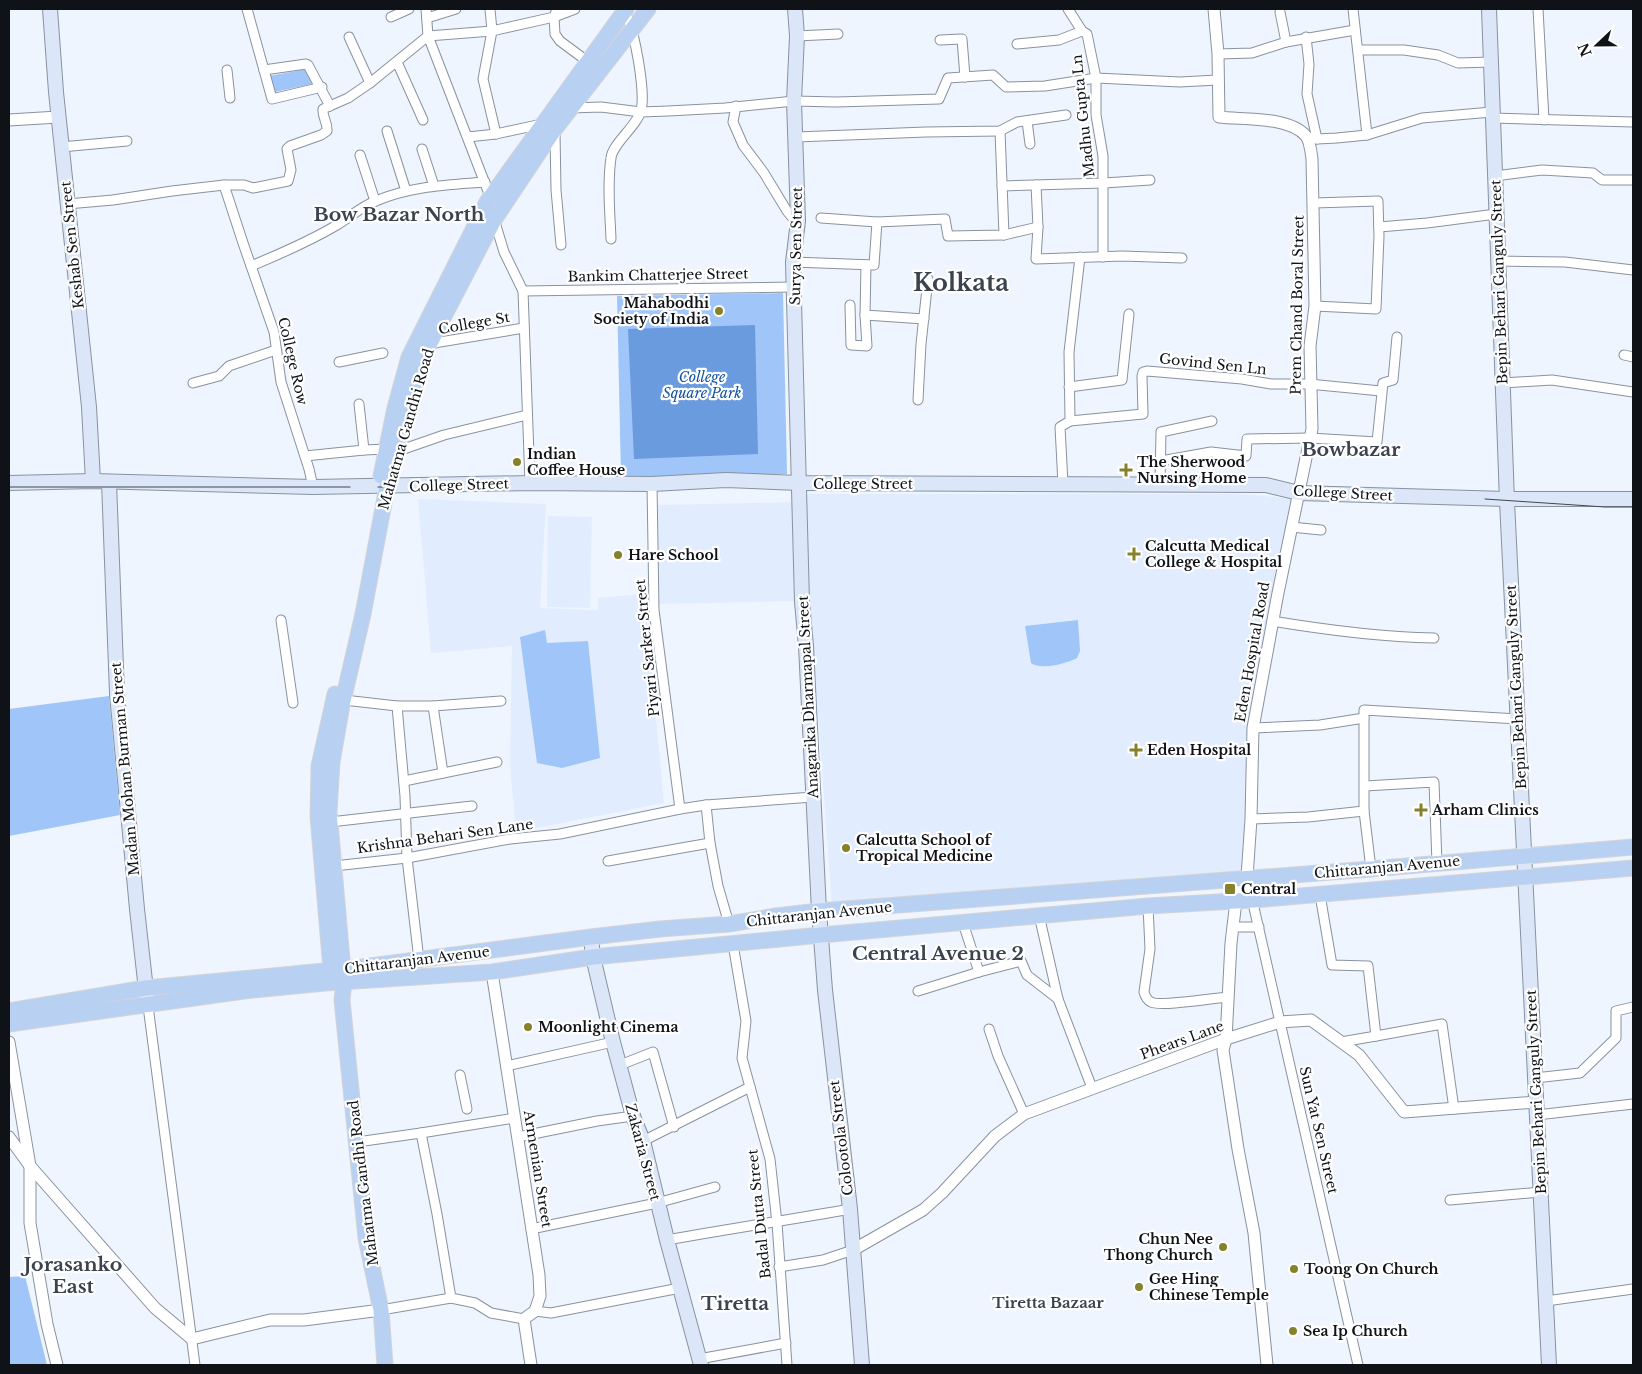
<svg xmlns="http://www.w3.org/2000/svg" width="1642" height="1374" viewBox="0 0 1642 1374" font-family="'Libre Baskerville',serif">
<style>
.built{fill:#e1edff}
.green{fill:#a0c5f9}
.water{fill:#6a9bdf}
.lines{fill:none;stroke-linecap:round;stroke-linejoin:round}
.minor-casing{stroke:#8892a0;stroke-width:11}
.tertiary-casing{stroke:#8892a0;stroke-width:13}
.secondary-casing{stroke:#8892a0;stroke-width:16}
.primary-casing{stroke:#d4d4d5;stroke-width:17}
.minor{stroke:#fff;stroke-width:9}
.tertiary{stroke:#fff;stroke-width:11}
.secondary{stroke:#dbe7f8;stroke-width:14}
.primary{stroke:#b8d0f2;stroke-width:15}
.tram{stroke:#42464c;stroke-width:1}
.poi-dot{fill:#86822b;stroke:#fff;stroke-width:2}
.labels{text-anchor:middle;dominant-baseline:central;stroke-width:4.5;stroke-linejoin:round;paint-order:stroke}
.street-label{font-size:14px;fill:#0f1217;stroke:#fff}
.poi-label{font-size:14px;font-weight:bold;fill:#0f1217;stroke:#fff;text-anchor:start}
.park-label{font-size:14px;font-style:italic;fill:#1353a3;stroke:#fff}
.neighbourhood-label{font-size:15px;font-weight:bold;fill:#3b4350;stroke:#fff}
.district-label{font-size:19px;font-weight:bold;fill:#3b4350;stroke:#fff}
.town-label{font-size:24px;font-weight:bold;fill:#3b4350;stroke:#fff}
</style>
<rect width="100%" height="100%" fill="#eff5ff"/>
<g class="built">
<path d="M802,494H1243L1295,499L1250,740L1247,874L832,906Z"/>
<path d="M418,499L546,504L540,608L598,610V598L644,594L646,608L664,803L516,832L510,765L512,646L431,653Z"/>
<path d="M793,502L796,601L659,604L657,505Z"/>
<path d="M548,516L592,517L590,608L547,607Z"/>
</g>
<g class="green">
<path d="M307,69L312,84L275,92L269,76Z"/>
<path d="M783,293L787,474L621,477L617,296Z"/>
<path d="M1078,620L1080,651L1077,658C1066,664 1041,670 1031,663L1025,626Z"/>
<path d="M545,630L547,643L588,641L600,758L562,768L537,763L520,637Z"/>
<path d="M109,696L120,815L9,836V709Z"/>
<path d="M25,1276L47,1365H9V1277Z"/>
</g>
<path class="water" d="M755,325L758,454L634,459L628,329Z"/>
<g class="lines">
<g class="minor-casing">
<g id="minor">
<path d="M247,9L272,99L322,87"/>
<path d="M426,9L428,36L491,199"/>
<path d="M490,9L492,31L483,79L496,134"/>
<path d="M575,9L554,17L555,34L560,41L587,61"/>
<path d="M1068,9L1082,31L1087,34L1096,78V115L1103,156V257"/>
<path d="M1353,9L1367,135"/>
<path d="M1538,9L1544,120"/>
<path d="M1280,12L1286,42"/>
<path d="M391,17L409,9"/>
<path d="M427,18L456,9"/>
<path d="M797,36L838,34"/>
<path d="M349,37L370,83"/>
<path d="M1306,37L1309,64L1307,94L1317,139"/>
<path d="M940,40L962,39L965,77"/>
<path d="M1017,44L1059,40L1082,31"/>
<path d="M1358,50H1404L1438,55L1458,63L1491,62"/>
<path d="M1218,54L1252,53L1286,42L1355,30"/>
<path d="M397,62L423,120"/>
<path d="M227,70L230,98"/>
<path d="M264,70L306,64L308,65L330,106"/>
<path d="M736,106L733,122L743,145L764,173L787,211L792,217L798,219"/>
<path d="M570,108L601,107L641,112L668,111L725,108L794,101L836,102L939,99L948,78L993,75L1006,87L1045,86L1096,78L1180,82L1217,80"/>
<path d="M1493,118L1633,122"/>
<path d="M1027,121L1030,144"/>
<path d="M387,131L406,191"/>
<path d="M1000,131L1004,235"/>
<path d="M555,132L556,190L561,245"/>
<path d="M468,137L496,134L542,124"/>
<path d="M796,137L926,132L1000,131L1017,122L1066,115"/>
<path d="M1307,137L1317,139L1337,138L1367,135L1422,118L1492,112"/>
<path d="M61,147L127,141"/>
<path d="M422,149L434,186"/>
<path d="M360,155L375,201"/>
<path d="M1495,176L1542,170L1593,173L1602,180H1633"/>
<path d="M224,185L243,243L274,332L281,382L309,469L313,487"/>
<path d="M1036,185L1038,227L1036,259L1122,256L1182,258"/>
<path d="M1002,186L1104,183L1150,180"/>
<path d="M1314,203L1378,201L1379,236L1376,309L1315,306"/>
<path d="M67,204L113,200L172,191L224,185H244L253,188L288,181L291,170L287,149L290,146L321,135L327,131C328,123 322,117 323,109L348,98L370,83L428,36L492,31L554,17L557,9"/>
<path d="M821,218L877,222L945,219L948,236L1004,235L1038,227"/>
<path d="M494,219L504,252L523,291L530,483"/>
<path d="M1379,227L1427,223L1496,214"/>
<path d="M611,239C610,213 607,185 611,158C612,144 638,125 641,110C646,94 634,22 623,10"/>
<path d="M1498,261L1565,262L1633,270"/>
<path d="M793,262L874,265L877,222"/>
<path d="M866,265L865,315L924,319"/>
<path d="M251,266C280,254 310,241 337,225C350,217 362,206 376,201C410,186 449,185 485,182"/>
<path d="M523,291L794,287"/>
<path d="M850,305L851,345L867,346L865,315"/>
<path d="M428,344L524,328"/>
<path d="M1624,355L1633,357"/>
<path d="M339,362L383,353"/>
<path d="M193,383L219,376L229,366L276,350"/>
<path d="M1503,383L1552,380L1633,392"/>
<path d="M1069,387L1122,380L1129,314"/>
<path d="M918,400L921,344L928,279"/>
<path d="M1070,421L1143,414L1142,376L1143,372L1147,371L1242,379L1271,384H1309L1381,391"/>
<path d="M364,450L387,449L398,451L444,435L527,415"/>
<path d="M305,456L364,450L359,404"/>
<path d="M1161,461L1211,452L1246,456L1247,439L1310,438L1377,442L1383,383L1393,380L1397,337"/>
<path d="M652,484L654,610L680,809"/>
<path d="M1063,484L1060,427L1070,421L1069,352L1080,257"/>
<path d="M1160,484L1161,432L1212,421"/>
<path d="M1291,527L1321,530"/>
<path d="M281,620L293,703"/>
<path d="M1272,621C1326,630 1380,637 1434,638"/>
<path d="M344,700L397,706H433L501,701"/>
<path d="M397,706L405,796L407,858L419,960"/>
<path d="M433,706L443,773"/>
<path d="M1253,728L1320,725L1364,718"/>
<path d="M404,781L497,762"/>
<path d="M1365,786L1434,782L1437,863"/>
<path d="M1251,819L1308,817L1364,811"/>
<path d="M330,822L472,806"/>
<path d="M710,843L718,886L729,924"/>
<path d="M608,861L710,843L706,805"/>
<path d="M334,866L407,858L510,839L560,834L680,809L706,805L813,797"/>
<path d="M1371,869L1364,811V710L1518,719"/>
<path d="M1247,877L1358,1365"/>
<path d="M1320,895L1332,965L1368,966L1376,1036L1442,1024L1454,1109"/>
<path d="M1148,906L1150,949L1144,992C1145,996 1147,1000 1151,1002C1160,1007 1214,998 1228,997"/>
<path d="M1039,915L1058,999"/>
<path d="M963,923L979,972"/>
<path d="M1233,927H1259"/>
<path d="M733,944L746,1021L742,1058L770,1159L777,1223L787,1365"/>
<path d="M918,991L979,972L1021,961L1027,975L1058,999L1092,1088"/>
<path d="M148,1006L195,1365"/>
<path d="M989,1029L998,1056L1024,1114"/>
<path d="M1341,1042L1376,1036"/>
<path d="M620,1065L653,1052L674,1127"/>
<path d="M506,1066L613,1042"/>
<path d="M460,1075L467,1109"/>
<path d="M1535,1078L1580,1073L1616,1038V1011L1633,1007"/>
<path d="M1537,1115L1633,1104"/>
<path d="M421,1133L515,1118"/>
<path d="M518,1137L597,1121L633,1116"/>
<path d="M643,1141L750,1087"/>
<path d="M357,1142L421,1133L437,1214L451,1298"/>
<path d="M1450,1200L1541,1192"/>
<path d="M531,1229L657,1203L715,1187"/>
<path d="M667,1240C728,1229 789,1220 850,1209"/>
<path d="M779,1267L823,1260L853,1250"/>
<path d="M1546,1301L1633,1289"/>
<path d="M381,1310L451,1298L475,1303L491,1313L524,1319"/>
<path d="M535,1311L551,1313L680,1288"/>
<path d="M699,1359L786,1343"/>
</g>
</g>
<g class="tertiary-casing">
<g id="tertiary">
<path d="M1214,9L1218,54L1219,117C1243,120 1289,116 1306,136C1310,141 1311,152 1312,159L1315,306L1310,346L1312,429L1278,593L1253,728L1251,819L1247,877L1236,901L1231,943L1226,1039L1223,1050L1238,1149L1254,1233L1267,1365"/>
<path d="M9,120L58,117"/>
<path d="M492,972L539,1275L540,1296L535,1311L524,1319L531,1365"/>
<path d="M9,1042L30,1166V1223L47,1324L57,1365"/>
<path d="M9,1137L30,1166L155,1308L192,1339L270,1320H304L381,1310"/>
<path d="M853,1250L923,1210L942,1193L995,1136L1024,1114L1226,1039L1280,1022L1311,1020L1359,1055L1404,1112L1536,1102"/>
</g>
</g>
<g class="secondary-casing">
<g id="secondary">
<path d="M50,9L56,92L89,407L93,481"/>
<path d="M795,9L797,36L794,101L798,221L793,262L802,602L806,646L819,911L825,990L850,1209L862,1365"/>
<path d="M1489,9L1507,501L1549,1365"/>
<path d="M109,482L117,694L137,909L147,999"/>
<path d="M9,483L93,481L313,487L530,483L652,484L726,480L799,483L1266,485L1299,493L1507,499H1633"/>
<path d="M591,937L593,957L613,1042L633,1116L643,1141L667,1240L701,1365"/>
</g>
</g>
<g class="primary-casing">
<g id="primary">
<path d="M381,476L395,408L409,357L487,202L626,9"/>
<path d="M332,981L318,816L319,766L335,694"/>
<path d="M9,1011L146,988L355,968L591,937L660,929L729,924L776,916L819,911L1371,869L1633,847"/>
<path d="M9,1024L244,991L325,983L492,972L593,957L821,935L1148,906L1253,900L1633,868"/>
<path d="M385,1365L381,1310L366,1238L342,1000L344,982L329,812L332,762L342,705L363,614L387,487L423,358L429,345L494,220L554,130L648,9"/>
</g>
</g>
<use href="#minor" class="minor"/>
<use href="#tertiary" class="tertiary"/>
<use href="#secondary" class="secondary"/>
<use href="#primary" class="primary"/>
<g class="tram">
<path d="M9,487H350"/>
<path d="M378,487H387"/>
<path d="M1485,499L1605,507H1633"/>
</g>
</g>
<g class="poi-dot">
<circle cx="719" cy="311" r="5"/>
<circle cx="517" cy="462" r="5"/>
<path d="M1123.5 462.5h5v5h5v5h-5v5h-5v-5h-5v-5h5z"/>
<path d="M1131.5 546.5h5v5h5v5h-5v5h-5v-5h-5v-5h5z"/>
<circle cx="618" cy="555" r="5"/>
<path d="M1133.5 742.5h5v5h5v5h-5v5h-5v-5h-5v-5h5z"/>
<path d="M1418.5 802.5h5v5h5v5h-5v5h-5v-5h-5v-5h5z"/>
<circle cx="846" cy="848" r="5"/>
<rect x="1224" y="883" width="12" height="12" rx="2.5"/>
<circle cx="528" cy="1027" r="5"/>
<circle cx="1223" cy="1247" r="5"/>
<circle cx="1294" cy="1269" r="5"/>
<circle cx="1139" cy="1287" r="5"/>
<circle cx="1293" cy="1331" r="5"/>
</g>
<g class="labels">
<g class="street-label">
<text transform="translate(1083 116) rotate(-96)">Madhu Gupta Ln</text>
<text transform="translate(72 245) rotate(-96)">Keshab Sen Street</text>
<text transform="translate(796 246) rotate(-89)">Surya Sen Street</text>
<text transform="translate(658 275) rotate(-1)">Bankim Chatterjee Street</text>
<text transform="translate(1499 282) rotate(-92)">Bepin Behari Ganguly Street</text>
<text transform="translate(1297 305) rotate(-89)">Prem Chand Boral Street</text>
<text transform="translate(474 323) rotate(-10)">College St</text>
<text transform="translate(293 361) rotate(77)">College Row</text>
<text transform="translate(1213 364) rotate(6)">Govind Sen Ln</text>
<text transform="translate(406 429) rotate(-74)">Mahatma Gandhi Road</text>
<text x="863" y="484">College Street</text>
<text transform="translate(459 485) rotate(-2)">College Street</text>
<text transform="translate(1343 493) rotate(3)">College Street</text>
<text transform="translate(647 648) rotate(-96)">Piyari Sarker Street</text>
<text transform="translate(1252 652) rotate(-80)">Eden Hospital Road</text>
<text transform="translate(1516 687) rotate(-93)">Bepin Behari Ganguly Street</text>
<text transform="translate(808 697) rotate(-93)">Anagarika Dharmapal Street</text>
<text transform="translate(125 769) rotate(-95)">Madan Mohan Burman Street</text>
<text transform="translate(445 836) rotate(-8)">Krishna Behari Sen Lane</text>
<text transform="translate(1387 867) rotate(-5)">Chittaranjan Avenue</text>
<text transform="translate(819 914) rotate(-6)">Chittaranjan Avenue</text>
<text transform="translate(417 960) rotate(-7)">Chittaranjan Avenue</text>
<text transform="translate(1182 1040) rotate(-20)">Phears Lane</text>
<text transform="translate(1536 1092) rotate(-93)">Bepin Behari Ganguly Street</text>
<text transform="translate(1319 1130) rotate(77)">Sun Yat Sen Street</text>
<text transform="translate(841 1138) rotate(-97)">Colootola Street</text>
<text transform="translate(643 1152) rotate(75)">Zakaria Street</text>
<text transform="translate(538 1169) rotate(81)">Armenian Street</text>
<text transform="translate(363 1183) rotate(-97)">Mahatma Gandhi Road</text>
<text transform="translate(759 1214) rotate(-96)">Badal Dutta Street</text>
</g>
<g class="poi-label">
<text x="709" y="303" text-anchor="end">Mahabodhi<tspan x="709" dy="16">Society of India</tspan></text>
<text x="527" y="454">Indian<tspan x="527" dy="16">Coffee House</tspan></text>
<text x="1137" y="462">The Sherwood<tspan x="1137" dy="16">Nursing Home</tspan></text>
<text x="1145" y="546">Calcutta Medical<tspan x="1145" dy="16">College &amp; Hospital</tspan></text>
<text x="628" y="555">Hare School</text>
<text x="1147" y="750">Eden Hospital</text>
<text x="1432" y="810">Arham Clinics</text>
<text x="856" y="840">Calcutta School of<tspan x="856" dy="16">Tropical Medicine</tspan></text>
<text x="1241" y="889">Central</text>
<text x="538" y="1027">Moonlight Cinema</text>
<text x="1213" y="1239" text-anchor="end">Chun Nee<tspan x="1213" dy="16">Thong Church</tspan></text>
<text x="1304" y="1269">Toong On Church</text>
<text x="1149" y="1279">Gee Hing<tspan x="1149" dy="16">Chinese Temple</tspan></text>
<text x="1303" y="1331">Sea Ip Church</text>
</g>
<g class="park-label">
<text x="702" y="377">College<tspan x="702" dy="16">Square Park</tspan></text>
</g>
<g class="neighbourhood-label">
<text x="1048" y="1302">Tiretta Bazaar</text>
</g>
<g class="district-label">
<text x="399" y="214">Bow Bazar North</text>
<text x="1351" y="449">Bowbazar</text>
<text x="938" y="953">Central Avenue 2</text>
<text x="73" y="1264">Jorasanko<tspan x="73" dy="22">East</tspan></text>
<text x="735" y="1303">Tiretta</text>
</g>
<g class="town-label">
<text x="961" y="282">Kolkata</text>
</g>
</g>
<rect width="1642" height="1374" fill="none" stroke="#0f1217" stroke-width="20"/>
<g transform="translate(1597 45) rotate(248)" stroke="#ffffff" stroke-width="4" paint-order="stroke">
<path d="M0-4L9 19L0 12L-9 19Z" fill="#0f1217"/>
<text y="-8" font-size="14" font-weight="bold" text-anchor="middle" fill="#0f1217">N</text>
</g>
</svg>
